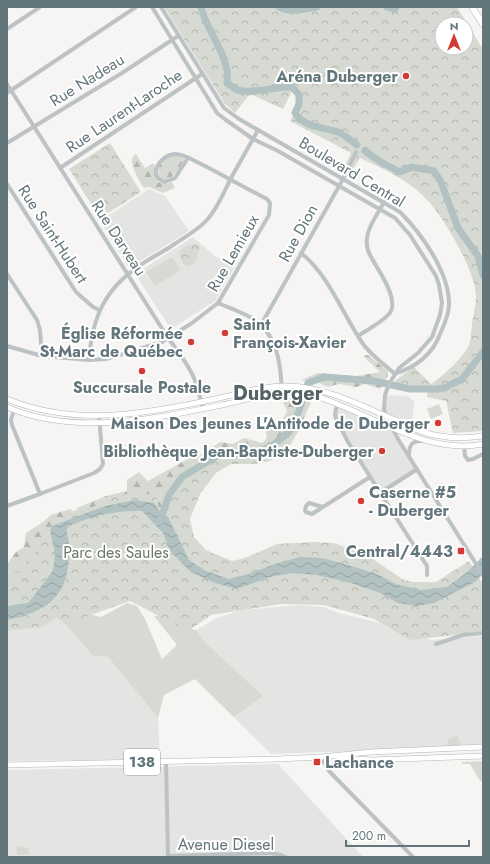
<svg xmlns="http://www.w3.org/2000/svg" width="490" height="864" viewBox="0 0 490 864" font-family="Jost,sans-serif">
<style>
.built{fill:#e4e5e3}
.green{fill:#d7dad2}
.forest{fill:url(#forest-firs)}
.park{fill:url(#park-crowns);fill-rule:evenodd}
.water{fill:url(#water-waves)}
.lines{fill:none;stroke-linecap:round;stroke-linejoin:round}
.river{stroke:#b2c2c2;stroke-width:7}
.major-casing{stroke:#b0b6b8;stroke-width:6}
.highway-casing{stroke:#b0b5b7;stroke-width:7}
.minor{stroke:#bdc2c4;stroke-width:4}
.major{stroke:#fff;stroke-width:5}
.highway{stroke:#fff;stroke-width:6}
.poi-dot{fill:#d43a34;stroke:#fff;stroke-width:1.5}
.labels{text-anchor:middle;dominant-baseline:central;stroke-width:4;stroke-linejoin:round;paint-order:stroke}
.shield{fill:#fff;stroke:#929fa3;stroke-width:1}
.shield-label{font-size:15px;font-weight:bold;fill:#63767b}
.poi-label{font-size:16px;font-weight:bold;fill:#63767b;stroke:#fff;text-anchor:end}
.street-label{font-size:16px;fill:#63767b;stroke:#fff}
.park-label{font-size:16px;fill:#6d7966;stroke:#fff}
.district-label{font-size:20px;font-weight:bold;fill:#556367;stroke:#fff}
</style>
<defs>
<pattern id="forest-firs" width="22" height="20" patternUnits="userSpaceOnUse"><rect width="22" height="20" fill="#d7dad2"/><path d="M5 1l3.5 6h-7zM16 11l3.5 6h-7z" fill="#b2b5af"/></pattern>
<pattern id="park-crowns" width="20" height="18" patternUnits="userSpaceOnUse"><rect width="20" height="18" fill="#d7dad2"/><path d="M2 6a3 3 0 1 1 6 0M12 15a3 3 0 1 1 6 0" fill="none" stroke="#b2b5af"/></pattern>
<pattern id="water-waves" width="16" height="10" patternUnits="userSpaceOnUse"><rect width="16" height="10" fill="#b2c2c2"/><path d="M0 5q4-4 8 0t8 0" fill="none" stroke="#94a2a3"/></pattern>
</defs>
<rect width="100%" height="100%" fill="#f6f5f3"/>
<g class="built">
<path d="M149,189L165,196L189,231L129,268L100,221Z"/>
<path d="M193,237L216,257L237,263L215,301L171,329L135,274Z"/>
<path d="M385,395L408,396L414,401L412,428L386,416Z"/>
<path d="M337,404L392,427L419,471L381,495L348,442L335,414Z"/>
<path d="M300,605L323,607L339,613L380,623L386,627L431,640L483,636V744L371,752H324L271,754L195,679L234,716L262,696L206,643L196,630L217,618L241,610Z"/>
<path d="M57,618L65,624L93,656L108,657L158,718L160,759L7,761V631L43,627Z"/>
<path d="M278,764L363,857H7V770Z"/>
</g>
<g class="green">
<path d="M172,257L181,270L155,286L146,272Z"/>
<path d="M439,404L443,414L431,419L427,409Z"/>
<path d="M127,603L137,606L145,619L162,659L177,645L154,616H161L181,626L196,630L206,643L263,696L234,717L195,679L164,695L158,718L108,657L93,656L65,624L57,618L67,608L101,617Z"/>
<path d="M456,735L458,737L461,745L446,746L449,739Z"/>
<path d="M483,761V781H480L470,764H462V762Z"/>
<path d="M16,846L29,848V855H18L17,854Z"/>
</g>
<g class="forest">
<path d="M136,154L145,168L153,163L155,166L154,172L158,182L166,184L172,182L175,188L163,193L149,187L144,188C140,183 130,164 132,159C132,157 134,155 136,154Z"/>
<path d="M174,156H180L185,159C179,168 174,180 162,180L159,177L158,167L166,158Z"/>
<path d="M368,355L388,371V376L380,389L365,384L356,387L338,384L328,387L317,382L301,380L318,373L357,376L380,372L363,356Z"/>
<path d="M281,398L307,399L274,452L239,458L188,486L191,538L229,579L159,510L50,530L7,610V564L16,552L24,547L26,533L43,522L51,515L70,509L73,511L77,510V508L106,496L127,491V480L139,472L148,481L193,456L195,459L220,442L233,444L244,438L262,443L267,438L264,420L272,417L280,425L287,411Z"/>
</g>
<g class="park">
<path d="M164,7H457L483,49V431L453,433L446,401L427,397L428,389H410L393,385L396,380L414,367L431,384C441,378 465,356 469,345C471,339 471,331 472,324C473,315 476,306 476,297C476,272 445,220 429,202C411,181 384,169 360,158L349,176L341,173L351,153L290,121L299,104V95L293,89L283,109L250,94L235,113L225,104ZM442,24H466V48H442Z"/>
<path d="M110,143L141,192L100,218L69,169Z"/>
<path d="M194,244H198L200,247C198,252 197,261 192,265C184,271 176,255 182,249C185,246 191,245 194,244Z"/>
<path d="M300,398L312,400L298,432L287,450L270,461L255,464H231L216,473L200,494L190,519L194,537L206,550L232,561L245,558L277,544L314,542L334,543L370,557L402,579L412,582H436L469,561L473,567L467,574L448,588L421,591L395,586L322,560L229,580L205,573L188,561L162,513L168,494L182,476L217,455L259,449L271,445L289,427Z"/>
<path d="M131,493H145L156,497L171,550L215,582L292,571L318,574L351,581L382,592L399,602L479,577L483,585V631L457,635L410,640L374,619L324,605L281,604L211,615L188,631L130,601L65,624L57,618L43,627L7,631V579L10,578L35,553L45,530L113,497Z"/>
</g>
<path class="water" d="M135,500L154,503L159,510L168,517L189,560L206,571L229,579L249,574L275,564L300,557L322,558L348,565L377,574L396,584L421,590L447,587L466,573L483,556V574L475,582L434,603L418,606L398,603L380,593L351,583L317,575L292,573L270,577L237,589L215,583L191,572L170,551L163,533L142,511C115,510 91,516 67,527C66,533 68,537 69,542C69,547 69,551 69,555C68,598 45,612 7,620V610H11L29,602L53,571L55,554L50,530L52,526L105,506Z"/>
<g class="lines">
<g class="river">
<path d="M201,7C206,29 223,47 227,70C228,74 227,79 227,83C231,85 234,89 238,90C250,95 277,86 292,87L299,95V104L295,113C305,128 323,127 338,132C345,135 351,141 357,145"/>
<path d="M279,7C289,13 306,9 317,7"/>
<path d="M387,7L395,9L396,7"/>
<path d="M365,151L381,162L400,172L412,167L434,171L441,182L458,228L478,256L483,275"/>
<path d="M160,521L169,495L182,477L217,456L260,451L272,446L289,432L299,411L308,383L324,377L374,381L410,389H434L444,388L462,379L483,352"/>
<path d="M7,610L23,607"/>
</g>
<g class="major-casing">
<g id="major">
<path d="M7,399C75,427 146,414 215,399C239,394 265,385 289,386C325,387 360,405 393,419C408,426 424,434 441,436C455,439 469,438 483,436"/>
<path d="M7,407C73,436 154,419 222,405C246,400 271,391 296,392C312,393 327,400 342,406C387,424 433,454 483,444"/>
<path d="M340,758L371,760L483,756"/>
<path d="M7,765L277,759L321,757L371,752L483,747"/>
</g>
</g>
<g class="highway-casing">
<path id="highway" d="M472,7L483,24"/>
</g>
<g class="minor">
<path d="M152,7L217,113L226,120L253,139L278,151L395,218L410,235L436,276L439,285L442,303L440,315L432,337L418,353L399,368L389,384L385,395L384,409L386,416L398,439L483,575"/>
<path d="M161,7L224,108L239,119L400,212C421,233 450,273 449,305C449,315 444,325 440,334C433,354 415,368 396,373"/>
<path d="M7,29L40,7"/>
<path d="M7,84L168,338C177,350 188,364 194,378C198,388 200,398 203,409"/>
<path d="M7,93L136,7"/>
<path d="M7,143L122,73L178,36"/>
<path d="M60,168L202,74"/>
<path d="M7,184L76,292L93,307L99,310"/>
<path d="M301,253C329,275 343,315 363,344C372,356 384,364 395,374"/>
<path d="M7,274L37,320L40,330L42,356"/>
<path d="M218,303C232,309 251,315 262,326C279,343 281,370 282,393"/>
<path d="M261,325L343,179L356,152"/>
<path d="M358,336C367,330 382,322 389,314C401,300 377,269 370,255C360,236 375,219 384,202"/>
<path d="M7,346L42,356L89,360L106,359L162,342L192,323L218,303L269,215L270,203L267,199C245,188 223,175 201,164C193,160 184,154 175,154C160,155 146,176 165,182L175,178L188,158"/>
<path d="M89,360C92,317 105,288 142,264C152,257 163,252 173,245C185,237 198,230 207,220C218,208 224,192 231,178C240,162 249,146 258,130"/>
<path d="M337,404L335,414L336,419L348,442L427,566V575"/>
<path d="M14,410L11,420L12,425L40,494"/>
<path d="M464,446L465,456L468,460L473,459L483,454"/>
<path d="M409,456C409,446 411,440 423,441"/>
<path d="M380,493L417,469"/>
<path d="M7,506L40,494L94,473L100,469L103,464L99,416"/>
<path d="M323,507L309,503L306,506L305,510L306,512L312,514L370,477"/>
<path d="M436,644L463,635L483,633"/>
<path d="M321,757L329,771L413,857"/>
<path d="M166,761L168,856"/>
<path d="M167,857L168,856L270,853L281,855L286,857"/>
</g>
<use href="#major" class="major"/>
<use href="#highway" class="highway"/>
</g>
<g class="poi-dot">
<circle cx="406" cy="76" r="4"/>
<circle cx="225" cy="333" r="4"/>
<circle cx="191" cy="342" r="4"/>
<circle cx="142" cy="371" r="4"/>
<circle cx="438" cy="423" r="4"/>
<circle cx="382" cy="451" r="4"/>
<circle cx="361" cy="501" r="4"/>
<rect x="457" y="547" width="8" height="8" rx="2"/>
<rect x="313" y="758" width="8" height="8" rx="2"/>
</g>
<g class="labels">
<rect class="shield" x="124" y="749" width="36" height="26" rx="3"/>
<g class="shield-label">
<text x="142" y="762">138</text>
</g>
<g class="poi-label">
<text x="398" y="76">Aréna Duberger</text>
<text x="233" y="324" text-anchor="start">Saint<tspan x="233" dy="18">François-Xavier</tspan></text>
<text x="183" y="333">Église Réformée<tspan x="183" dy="18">St-Marc de Québec</tspan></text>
<text x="142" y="387" text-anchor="middle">Succursale Postale</text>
<text x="430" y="423">Maison Des Jeunes L'Antitode de Duberger</text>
<text x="374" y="451">Bibliothèque Jean-Baptiste-Duberger</text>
<text x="369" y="492" text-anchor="start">Caserne #5<tspan x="369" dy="18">- Duberger</tspan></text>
<text x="453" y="551">Central/4443</text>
<text x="325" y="762" text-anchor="start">Lachance</text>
</g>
<g class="street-label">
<text transform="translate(87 80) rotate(-32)">Rue Nadeau</text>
<text transform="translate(124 111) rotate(-34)">Rue Laurent-Laroche</text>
<text transform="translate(352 172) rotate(31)">Boulevard Central</text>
<text transform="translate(298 233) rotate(-61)">Rue Dion</text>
<text transform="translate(53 234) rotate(57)">Rue Saint-Hubert</text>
<text transform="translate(119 238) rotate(57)">Rue Darveau</text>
<text transform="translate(233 253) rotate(-60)">Rue Lemieux</text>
<text x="226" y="844">Avenue Diesel</text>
</g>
<g class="park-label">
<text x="116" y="552">Parc des Saules</text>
</g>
<g class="district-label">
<text x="278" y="393">Duberger</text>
</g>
</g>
<rect width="490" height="864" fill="none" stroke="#63767b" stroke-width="16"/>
<g transform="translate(454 36)"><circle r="19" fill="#ffffff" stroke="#c1c8ca"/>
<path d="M0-3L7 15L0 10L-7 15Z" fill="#d43a34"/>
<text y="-6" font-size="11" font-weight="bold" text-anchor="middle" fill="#63767b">N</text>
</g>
<path d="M346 840v6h123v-6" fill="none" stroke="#63767b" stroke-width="2"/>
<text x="352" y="840" font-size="12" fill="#63767b" stroke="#ffffff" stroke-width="3" paint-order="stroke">200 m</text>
</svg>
